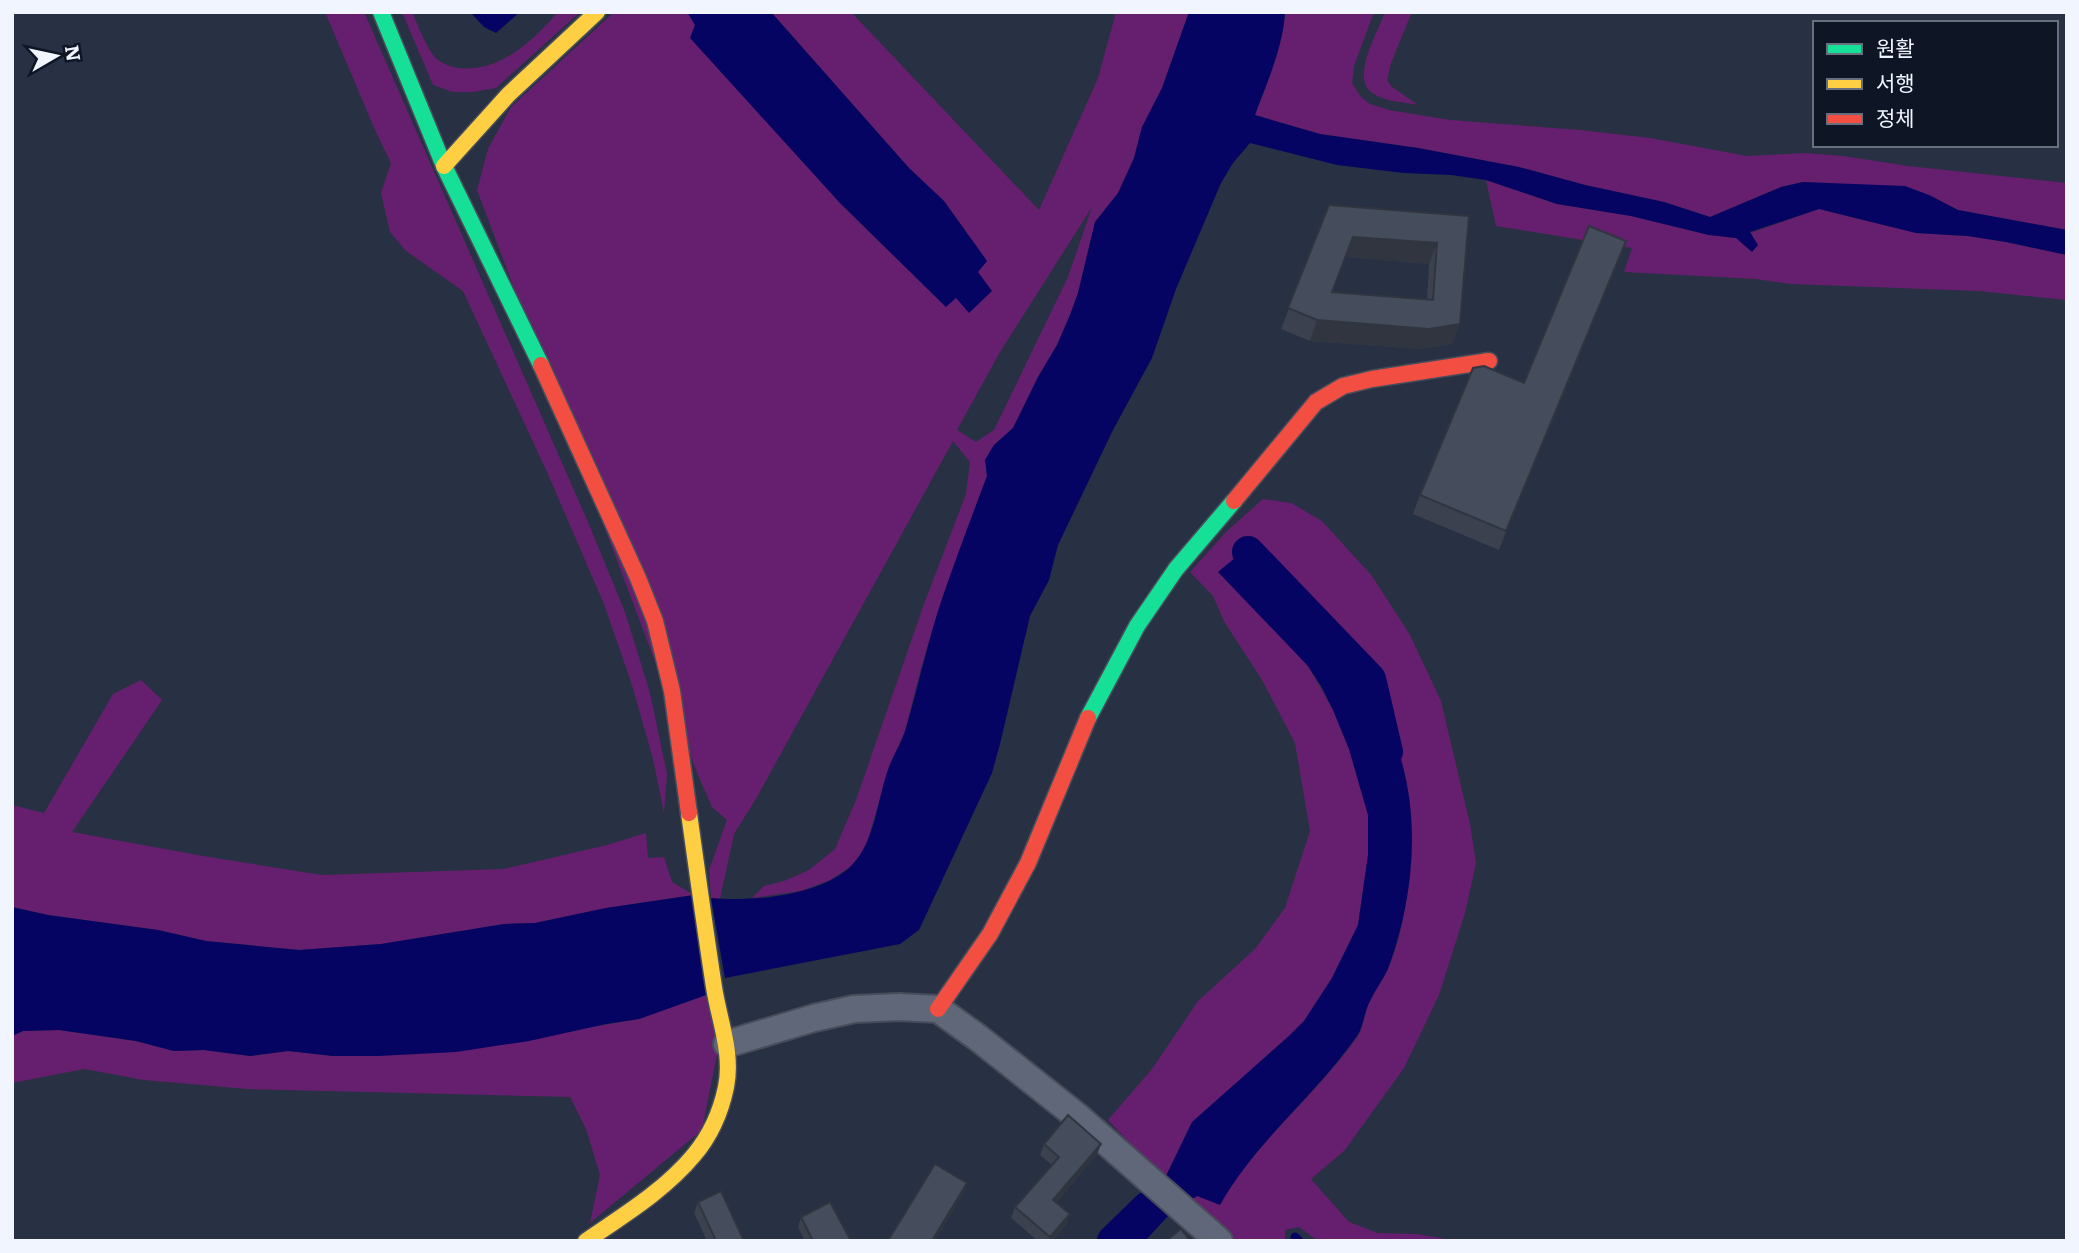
<svg xmlns="http://www.w3.org/2000/svg" width="2079" height="1253" viewBox="0 0 2079 1253" font-family="Literata,'Noto Sans KR',serif">
<style>
.green{fill:#661f6e;fill-rule:evenodd}
.water{fill:#060462}
.lines{fill:none;stroke-linecap:round;stroke-linejoin:round}
.stream{stroke:#060462;stroke-width:9}
.canal{stroke:#060462;stroke-width:32}
.street-casing{stroke:#484d5b;stroke-width:30}
.fast-casing{stroke:#484d5b;stroke-width:19}
.slow-casing{stroke:#484d5b;stroke-width:19}
.jam-casing{stroke:#484d5b;stroke-width:19}
.street{stroke:#606778;stroke-width:26}
.fast{stroke:#16e098;stroke-width:16}
.slow{stroke:#ffcf43;stroke-width:16}
.jam{stroke:#f24e42;stroke-width:16}
.wall{fill:#3b414f;fill-rule:evenodd}
.shaded-wall{fill:#303540}
.building{fill:#454c5c;stroke:#303540;stroke-width:2;fill-rule:evenodd}
</style>
<rect width="100%" height="100%" fill="#283043"/>
<g class="green">
<path d="M325,12H364L588,522L625,612L650,693L667,774L664,813L653,759L632,685L604,604L547,472L463,291L406,251L390,232L381,193L391,163L375,130Z"/>
<path d="M402,12H412C418,25 427,51 438,60C443,64 452,67 458,68C499,73 533,41 558,12H580L496,88L473,92H453L433,85Z"/>
<path d="M614,12H687L777,131L839,202L945,306L956,297L987,261L944,201L909,168L771,12H851L1039,210L1098,78L1116,12H1189L1162,88L1142,127L1134,158L1118,193L1095,222L1078,293L1070,315L1057,345L1038,377L1013,428L994,445L985,460L987,476L943,596L921,668L905,731L889,768L865,849L850,867L830,880L801,891L752,898L764,886L784,881L809,870L835,849L856,800L924,604L966,494L970,462L953,441L757,797L734,834L720,899L711,898L709,870L727,820L712,807L698,775L477,190L488,149L511,107ZM1092,207L1068,277L994,430L976,442L957,430L1000,352Z"/>
<path d="M1285,12H1374L1354,66L1352,83L1361,97L1370,104L1389,110L1450,120L1580,130L1650,138L1747,156L1805,153L1843,156L1908,166L2067,183V230L1958,210L1929,195L1803,182L1781,187L1710,217L1664,202L1585,185L1519,167L1418,148L1320,134L1255,115C1267,82 1283,48 1285,12Z"/>
<path d="M1385,12H1412L1391,63L1387,80L1392,87L1418,105C1404,102 1387,102 1374,94C1349,80 1378,32 1385,12Z"/>
<path d="M1486,180L1557,204L1631,216L1709,235L1736,238L1819,209L1916,233L1968,236L2006,242L2067,255V300L1979,291L1791,284L1756,279L1624,272L1632,248L1496,226Z"/>
<path d="M1263,499L1291,503L1322,521L1372,576L1410,635L1441,701L1470,824L1476,863L1465,913L1439,995L1404,1068L1345,1150L1311,1179L1349,1222L1378,1233L1417,1234L1458,1241H1318L1299,1227L1285,1230V1241H1228L1191,1200L1197,1196L1220,1204C1256,1141 1316,1096 1358,1036C1364,1026 1364,1012 1370,1001C1374,991 1381,983 1386,973C1400,944 1406,908 1409,876C1414,828 1411,779 1392,735C1387,723 1377,715 1371,704C1360,683 1351,662 1338,643C1321,619 1298,598 1277,576L1273,628L1308,666L1333,710L1349,749L1368,815V855L1358,925L1332,978L1304,1021L1290,1035L1193,1122L1164,1180L1108,1120L1152,1069L1198,1001L1255,949L1285,908L1310,831L1295,743L1262,680L1225,623L1213,596L1190,572L1227,531Z"/>
<path d="M141,680L162,700L72,832L203,856L322,875L504,869L607,845L646,833L648,858L664,857L672,882L694,895L606,908L535,923L504,924L381,944L299,950L206,941L158,930L48,915L12,907V805L44,813L113,694Z"/>
<path d="M709,994L718,1049L702,1130L590,1223L600,1175L586,1129L570,1097L248,1089L144,1080L84,1069L12,1083V1036L23,1031L59,1030L136,1041L174,1051L204,1050L250,1056L288,1051L333,1056H378L569,1031L639,1019Z"/>
</g>
<g class="water">
<path d="M470,12H520L496,33L484,27Z"/>
<path d="M687,12H771L909,168L944,201L987,261L978,272L992,291L969,313L956,298L946,307L839,202L690,38L695,25Z"/>
<path d="M1189,12H1285C1283,48 1267,82 1255,115L1320,134L1418,148L1519,167L1585,185L1664,202L1710,217L1781,187L1803,182L1905,186L1929,195L1958,210L2067,230V255L2006,242L1968,236L1916,233L1819,209L1750,232L1758,245L1752,252L1736,238L1709,235L1631,216L1557,204L1486,180L1451,175L1404,173L1337,165L1250,143L1233,163L1221,183L1176,289L1152,358L1113,430L1058,545L1049,580L1030,616L1000,744L992,773L919,930L900,944L725,978L711,898C751,902 822,896 852,865C876,840 877,799 889,767C894,754 902,742 906,728C919,684 928,639 943,596C957,555 972,516 987,476L985,460L994,445L1013,428L1038,377L1057,345L1070,315L1078,293L1095,222L1118,193L1134,158L1142,127L1162,88Z"/>
<path d="M1236,557L1254,575L1263,568C1278,577 1288,587 1299,599C1326,627 1347,655 1364,689C1367,696 1370,702 1374,708C1380,717 1388,725 1392,734C1423,808 1415,896 1388,969C1383,980 1375,990 1370,1001C1364,1012 1364,1026 1357,1036C1316,1095 1256,1141 1220,1205L1197,1196L1191,1200L1164,1180L1192,1122L1290,1035L1304,1021L1332,978L1358,925L1368,855V815L1349,749L1333,710L1321,686L1308,666L1218,572Z"/>
<path d="M694,895L709,994L639,1019L606,1024L529,1041L456,1052L378,1056H333L288,1051L250,1056L204,1050L174,1051L136,1041L59,1030L23,1031L12,1036V907L48,915L158,930L206,941L299,950L381,944L504,924L535,923L606,908Z"/>
<path d="M1151,1197L1169,1215L1145,1241H1114L1131,1217Z"/>
</g>
<g class="lines">
<path class="stream" d="M1295,1237L1299,1241"/>
<g class="canal">
<path d="M1248,552L1370,679L1387,752"/>
<path d="M1113,1241L1148,1207"/>
</g>
<g class="street-casing">
<path id="street" d="M727,1044L814,1018L854,1009L899,1007L938,1009L977,1037L1078,1117L1219,1241"/>
</g>
<g class="fast-casing">
<g id="fast">
<path d="M381,12L444,166L541,365"/>
<path d="M1088,718L1137,626L1176,569L1234,501"/>
</g>
</g>
<g class="slow-casing">
<g id="slow">
<path d="M444,166L508,95L597,12"/>
<path d="M586,1241C624,1215 665,1190 694,1155C710,1136 721,1111 726,1087C733,1053 719,1020 714,987C705,929 697,871 689,813"/>
</g>
</g>
<g class="jam-casing">
<g id="jam">
<path d="M541,365L638,578L655,621L672,691L689,813"/>
<path d="M1234,501L1316,402L1343,386L1372,379L1489,361"/>
<path d="M938,1009L990,934L1028,863L1088,718"/>
</g>
</g>
<use href="#street" class="street"/>
<use href="#fast" class="fast"/>
<use href="#slow" class="slow"/>
<use href="#jam" class="jam"/>
</g>
<g class="wall">
<path d="M1329,205L1469,216L1452,344L1421,349L1310,341L1281,329ZM1346,257L1429,264L1427,300L1332,292Z"/>
<path d="M1619,260L1499,550L1413,514L1420,495L1524,383Z"/>
<path d="M1044,1144H1101L1097,1154L1056,1203L1070,1214L1066,1225L1052,1241H1038L1011,1218L1015,1207L1052,1165L1040,1155Z"/>
<path d="M698,1202L744,1241H707L694,1213Z"/>
<path d="M801,1217L851,1241H805L798,1227Z"/>
</g>
<g class="shaded-wall">
<path d="M1353,237L1437,243L1429,264L1346,257L1324,313Z"/>
<path d="M1626,241L1619,260L1499,550L1506,531Z"/>
<path d="M1317,320L1460,324L1452,344L1421,349L1310,341Z"/>
<path d="M1101,1144L1097,1154L1049,1211L1053,1200Z"/>
<path d="M967,1183L963,1194L935,1241H933Z"/>
<path d="M1070,1214L1066,1225L1052,1241H1048L1050,1237Z"/>
</g>
<g class="building">
<path d="M1329,205L1469,216L1460,324L1429,329L1317,320L1288,308ZM1353,237L1437,243L1433,300L1332,292Z"/>
<path d="M1589,226L1626,241L1506,531L1420,495L1473,368L1484,366L1524,383Z"/>
<path d="M1068,1115L1101,1144L1053,1200L1070,1214L1050,1237L1015,1207L1059,1157L1044,1144Z"/>
<path d="M935,1164L967,1183L933,1239L936,1241H892L889,1239Z"/>
<path d="M721,1191L744,1241H716L698,1202Z"/>
<path d="M830,1202L851,1241H813L801,1217Z"/>
<path d="M1181,1229L1190,1241H1166Z"/>
</g>
<rect width="2079" height="1253" fill="none" stroke="#f0f5ff" stroke-width="28"/>
<rect x="1813" y="21" width="245" height="126" fill="#0e1525" stroke="#686f7c" stroke-width="2"/>
<rect x="1827" y="44" width="35" height="10" fill="#16e098" stroke="#686f7c" stroke-width="2"/>
<text x="1876" y="56" font-size="21" fill="#f0f5ff">원활</text>
<rect x="1827" y="79" width="35" height="10" fill="#ffcf43" stroke="#686f7c" stroke-width="2"/>
<text x="1876" y="91" font-size="21" fill="#f0f5ff">서행</text>
<rect x="1827" y="114" width="35" height="10" fill="#f24e42" stroke="#686f7c" stroke-width="2"/>
<text x="1876" y="126" font-size="21" fill="#f0f5ff">정체</text>
<g transform="translate(56 56) rotate(81)" stroke="#0e1525" stroke-width="5" paint-order="stroke">
<path d="M0-5L12 26L0 18L-12 26Z" fill="#f0f5ff"/>
<text y="-10" font-size="19" font-weight="bold" text-anchor="middle" fill="#f0f5ff">N</text>
</g>
</svg>
